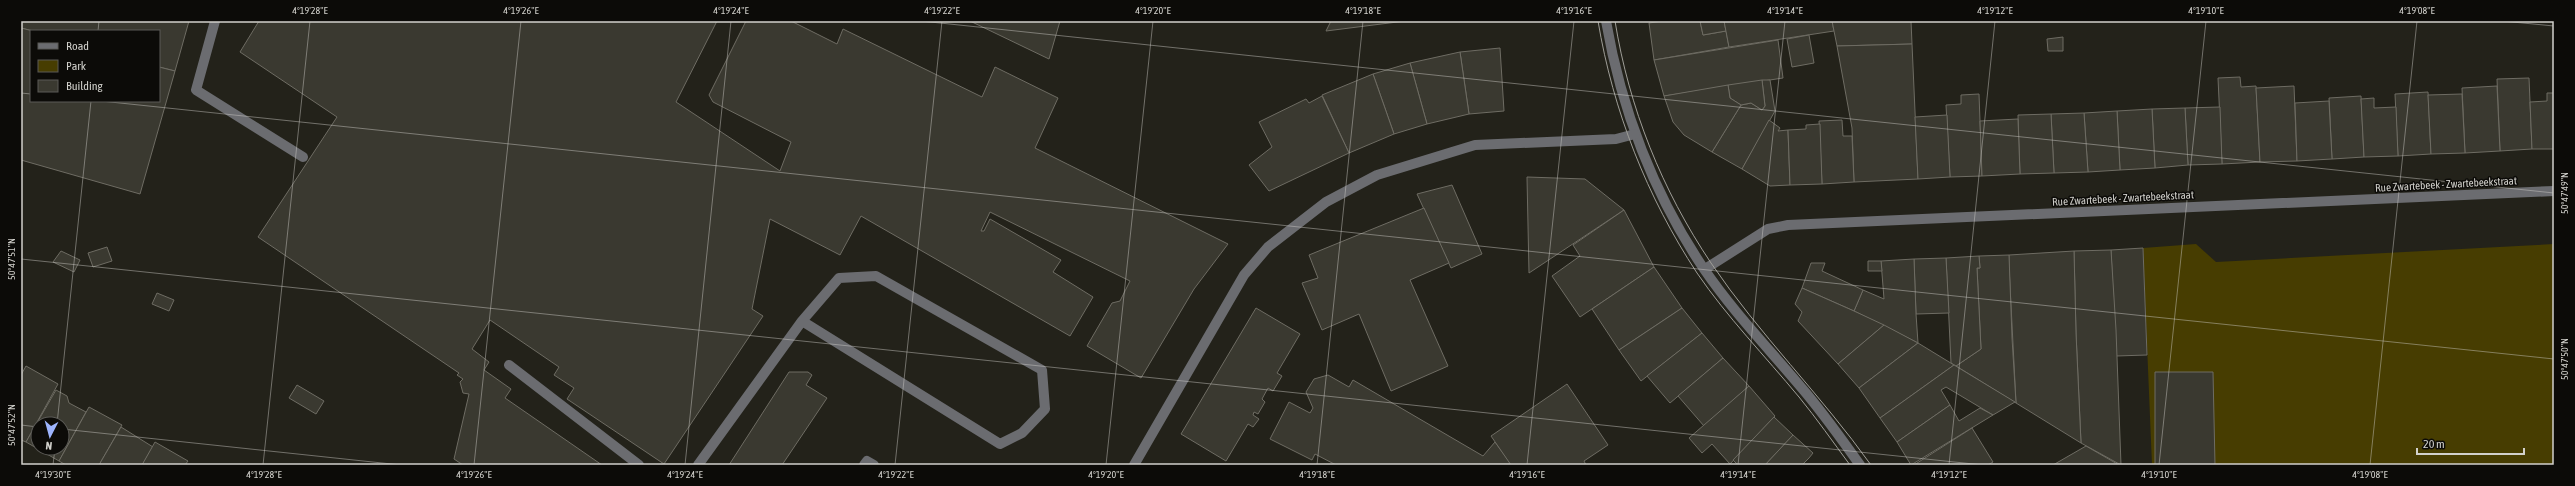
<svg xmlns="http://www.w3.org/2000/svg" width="2575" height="486" viewBox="0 0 2575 486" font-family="'Asap Condensed',sans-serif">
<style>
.green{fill:#473d01}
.building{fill:#3a3930;stroke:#6e6c63;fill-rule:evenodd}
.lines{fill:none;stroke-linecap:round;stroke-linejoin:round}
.minor{stroke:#6b6c70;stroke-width:10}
.tram{stroke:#9f9e98;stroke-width:1}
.ticks{fill:none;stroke:#d2d1cc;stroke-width:1;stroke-opacity:0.45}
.labels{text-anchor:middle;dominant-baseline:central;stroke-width:3;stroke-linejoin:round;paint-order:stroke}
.street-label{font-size:11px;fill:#d2d1cc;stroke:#0c0b08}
.neatline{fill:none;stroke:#d2d1cc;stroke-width:1.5}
.ticks-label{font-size:10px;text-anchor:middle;fill:#d2d1cc}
</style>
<rect width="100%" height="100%" fill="#23221a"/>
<path class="green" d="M2196,244L2216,262L2554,244V465H2152L2143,248Z"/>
<g class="building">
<path d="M21,21H189L175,71L159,67V31H33L21,28Z"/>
<path d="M259,21H717L676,102L780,171L791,142L713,102L709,95L746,21H791L837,44L843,29L982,97L995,67L1058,98L1035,148L1228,244L1194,289L1141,378L1087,346L1112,303L1120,301L1130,281L990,212L981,231H984L990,219L1061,260L1053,272L1093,297L1070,336L861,216L840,255L770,219L752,309L763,316L664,464L567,399L574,388L554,375L559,367L490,320L472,349L489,362L484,370L511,389L505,398L602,465H463L454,459L469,394L463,393L460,382L463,379L457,375L459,373L258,237L337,117L240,52Z"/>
<path d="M970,21H1060L1049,59Z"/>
<path d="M1331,21H1405L1326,31Z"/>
<path d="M1662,21H1700L1703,35L1726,31L1729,47L1654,60L1649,23Z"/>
<path d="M1700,21H1724L1726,31L1703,35Z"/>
<path d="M1724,21H1832L1834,31L1729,47Z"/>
<path d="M1832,21H1911L1912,44L1837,46Z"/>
<path d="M21,28L33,31L31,101H159V67L175,71L140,194L21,160Z"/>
<path d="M1809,35L1814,63L1792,67L1787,39Z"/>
<path d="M2063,37V51H2048L2047,39Z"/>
<path d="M1778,40L1783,78L1664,96L1654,60Z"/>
<path d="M1912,44L1918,179L1854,182L1852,128L1837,46Z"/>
<path d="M1500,48L1504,111L1469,114L1460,52Z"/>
<path d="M1460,52L1469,114L1427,124L1410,63Z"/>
<path d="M1410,63L1427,124L1394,134L1373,74Z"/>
<path d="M1373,74L1394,134L1349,153L1322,95Z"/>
<path d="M2240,77L2241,87L2256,86L2260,162L2222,164L2218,78Z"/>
<path d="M2529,78L2532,149L2500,151L2497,79Z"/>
<path d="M1762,80H1770L1775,111L1742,169L1712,152L1741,105L1751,103L1762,110L1765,106Z"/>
<path d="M1762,80L1765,106L1762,110L1751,103L1741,105L1730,98L1728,85Z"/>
<path d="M1728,85L1730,98L1741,105L1712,152L1684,135L1673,122L1664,96Z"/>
<path d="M2294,86L2297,161L2260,162L2256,88Z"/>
<path d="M2497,86L2500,151L2465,153L2462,88Z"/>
<path d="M2428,92L2431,154L2398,156L2395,94Z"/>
<path d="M2547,93H2554V149H2532L2530,102L2547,101Z"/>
<path d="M1979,94L1982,176L1950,177L1946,105L1961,104V95Z"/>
<path d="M2462,94L2465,153L2431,154L2428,95Z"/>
<path d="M1322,96L1349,153L1269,191L1249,165L1272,147L1259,122L1306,99L1309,103Z"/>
<path d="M2361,96L2364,157L2332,159L2329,98Z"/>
<path d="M2374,98V108L2396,107L2398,156L2364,157L2361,99Z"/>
<path d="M2329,101L2332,159L2297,161L2295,103Z"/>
<path d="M2220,107L2222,164L2188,165L2185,108Z"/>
<path d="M2185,108L2188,165L2155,168L2152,109Z"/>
<path d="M2152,109L2155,168L2120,170L2117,111Z"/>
<path d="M2117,111L2120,170L2088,172L2084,113Z"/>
<path d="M2084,113L2088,172L2054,173L2051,114Z"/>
<path d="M2051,114L2054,173L2020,174L2018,115Z"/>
<path d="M1947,115L1950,177L1918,179L1915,117Z"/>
<path d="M2018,119L2020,174L1982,176L1980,121Z"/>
<path d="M1769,120L1780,128L1778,131L1788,130L1790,185L1770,186L1742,169Z"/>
<path d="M1842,120L1843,136H1852L1854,182L1822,184L1819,121Z"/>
<path d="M1820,124L1822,184L1790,185L1788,130L1806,129V125Z"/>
<path d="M1527,177L1585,179L1624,210L1529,273Z"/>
<path d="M1452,185L1482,254L1451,268L1417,194Z"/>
<path d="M1424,208L1449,263L1410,280L1448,366L1391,391L1359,314L1322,330L1302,283L1318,278L1309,255Z"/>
<path d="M1624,210L1654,267L1580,317L1552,276L1580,256L1573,245Z"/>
<path d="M107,247L112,261L93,267L88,253Z"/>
<path d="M2143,248L2147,355L2116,356L2111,250Z"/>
<path d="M2111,250L2116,330L2121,465L2081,443L2076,333L2074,251Z"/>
<path d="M61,251L80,260L74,272L53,262Z"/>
<path d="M2074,251L2076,333L2081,443L2016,403L2009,266V255Z"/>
<path d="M2009,255L2012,338L2016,403L1956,366L1981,349L1977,268H1980L1979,256Z"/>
<path d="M1979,256L1980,268H1977L1981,349L1956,366L1951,363L1946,258Z"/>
<path d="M1946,258L1949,313L1916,314L1914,259Z"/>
<path d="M1914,259L1916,314L1918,343L1854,311L1863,290L1884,299L1881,261Z"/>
<path d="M1868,261H1881L1882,271H1868Z"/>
<path d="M1811,263H1825L1822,271L1863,290L1854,311L1802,288Z"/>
<path d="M1654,267L1682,308L1619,350L1592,309Z"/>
<path d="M1802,288L1854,311L1884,325L1838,364L1798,321L1802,312L1795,304Z"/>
<path d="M157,293L174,300L169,311L152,304Z"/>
<path d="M1256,308L1300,334L1277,373L1282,376L1273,391L1268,388L1262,399L1265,402L1258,414L1254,412L1253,415L1259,419L1253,427L1248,424L1226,461L1181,434Z"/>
<path d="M1682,308L1702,333L1641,381L1619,350Z"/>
<path d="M1884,325L1918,343L1859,388L1838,364Z"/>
<path d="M1702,333L1723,358L1670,403L1647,376Z"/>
<path d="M1918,343L1954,365L1880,418L1859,388Z"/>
<path d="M1723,358L1749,386L1704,426L1678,396Z"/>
<path d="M1954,365L2015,402L1993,415L1946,387L1941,390L1950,405L1897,442L1880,418Z"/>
<path d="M26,366L58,384L26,442L21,440V375Z"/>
<path d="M789,372H808L812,375L806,385L827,398L782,465H729Z"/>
<path d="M2155,372H2213L2215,465H2155Z"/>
<path d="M1328,375L1349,387L1353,380L1483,456L1495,442L1511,464L1336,465L1315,454L1312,460L1270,439L1289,402L1310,413L1313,408L1306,392L1314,379Z"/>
<path d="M1567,384L1608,445L1584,461L1586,465H1511L1491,436Z"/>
<path d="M297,385L324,401L316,414L289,398Z"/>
<path d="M1749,386L1775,416L1730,464L1712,444L1702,453L1689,438Z"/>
<path d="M56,390L67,396L69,403L86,412L59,461L26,442ZM38,424H62V448H38Z"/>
<path d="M1950,405L1959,421L1980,408L1993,415L1911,465L1897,442Z"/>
<path d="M89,407L122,425L99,465H66L59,461Z"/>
<path d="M1774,417L1793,435L1765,465H1738L1733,460Z"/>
<path d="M121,427L153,447L142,465H99Z"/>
<path d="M1972,428L1993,462L1988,465H1914Z"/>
<path d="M1793,435L1813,453L1809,458L1802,465H1765Z"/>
<path d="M155,442L188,461L185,465H142Z"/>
<path d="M2086,446L2119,465H2053Z"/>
</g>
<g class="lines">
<g class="minor">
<path d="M215,21L196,90L303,157"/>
<path d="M1606,21C1621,109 1654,195 1704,269C1734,313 1772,352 1806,393C1825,416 1843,441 1860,465"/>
<path d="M1705,269L1768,229L1788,225L2554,191"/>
<path d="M509,365L639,465"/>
<path d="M698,465L802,321L1000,444L1022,433L1045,409L1042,370L876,276L839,278L802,321"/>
<path d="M864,465L867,461L874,465"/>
<path d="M1134,465L1244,275L1268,247L1326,202L1377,175L1475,145L1616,139L1635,134"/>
</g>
<g class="tram">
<path d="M1598,21C1613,111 1647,197 1697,273C1727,317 1765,356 1799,397C1817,419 1833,442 1850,465"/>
<path d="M1615,21C1629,108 1662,190 1711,263C1759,334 1821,395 1871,465"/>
</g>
</g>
<path class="ticks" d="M921,21L2554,193M2502,21L2554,26M98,31L99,21M21,93L31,94M101,101L2554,359M21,259L1983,465M57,424L91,101M21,425L38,427M62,429L401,465M53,465L55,448M263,465L310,21M474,465L521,21M685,465L731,21M895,465L942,21M1106,465L1153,21M1317,465L1363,21M1527,465L1574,21M1738,465L1785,21M1949,465L1995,21M2159,465L2206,21M2370,465L2417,21"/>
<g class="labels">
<g class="street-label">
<text transform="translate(2446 184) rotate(-3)">Rue Zwartebeek - Zwartebeekstraat</text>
<text transform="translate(2123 198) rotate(-3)">Rue Zwartebeek - Zwartebeekstraat</text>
</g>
</g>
<rect width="2575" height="486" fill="none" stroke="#0c0b08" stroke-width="44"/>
<rect x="30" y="30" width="130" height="72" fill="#0c0b08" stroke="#5b5a56"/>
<rect x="38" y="43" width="20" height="6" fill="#6b6c70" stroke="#5b5a56"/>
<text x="66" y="50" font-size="12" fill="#d2d1cc">Road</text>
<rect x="38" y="60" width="20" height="12" fill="#473d01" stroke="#5b5a56"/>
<text x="66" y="70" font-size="12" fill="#d2d1cc">Park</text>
<rect x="38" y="80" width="20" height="12" fill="#3a3930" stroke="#5b5a56"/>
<text x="66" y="90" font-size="12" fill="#d2d1cc">Building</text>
<g transform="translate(50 436) rotate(186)"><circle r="19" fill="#0c0b08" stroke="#5b5a56"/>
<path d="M0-3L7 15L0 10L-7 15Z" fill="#9db4fd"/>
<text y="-6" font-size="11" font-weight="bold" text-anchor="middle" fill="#d2d1cc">N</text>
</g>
<path d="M2417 448v6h107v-6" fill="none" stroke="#d2d1cc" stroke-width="2"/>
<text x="2423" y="448" font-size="12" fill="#d2d1cc" stroke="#0c0b08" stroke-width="3" paint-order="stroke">20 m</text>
<rect x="22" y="22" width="2531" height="442" class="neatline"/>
<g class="ticks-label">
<text x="310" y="14">4°19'28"E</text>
<text x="521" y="14">4°19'26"E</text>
<text x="731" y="14">4°19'24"E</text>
<text x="942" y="14">4°19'22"E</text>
<text x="1153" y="14">4°19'20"E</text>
<text x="1363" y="14">4°19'18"E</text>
<text x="1574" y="14">4°19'16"E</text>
<text x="1785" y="14">4°19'14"E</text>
<text x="1995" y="14">4°19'12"E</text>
<text x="2206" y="14">4°19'10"E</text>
<text x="2417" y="14">4°19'08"E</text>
<text transform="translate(2564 193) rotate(-90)" y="4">50°47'49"N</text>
<text transform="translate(11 259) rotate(-90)" y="4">50°47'51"N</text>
<text transform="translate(2564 359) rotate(-90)" y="4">50°47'50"N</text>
<text transform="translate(11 425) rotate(-90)" y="4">50°47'52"N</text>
<text x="53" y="478">4°19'30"E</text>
<text x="264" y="478">4°19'28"E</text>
<text x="474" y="478">4°19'26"E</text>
<text x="685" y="478">4°19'24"E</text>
<text x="896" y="478">4°19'22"E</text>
<text x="1106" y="478">4°19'20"E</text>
<text x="1317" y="478">4°19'18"E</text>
<text x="1527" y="478">4°19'16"E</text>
<text x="1738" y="478">4°19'14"E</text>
<text x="1949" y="478">4°19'12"E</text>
<text x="2159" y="478">4°19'10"E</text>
<text x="2370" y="478">4°19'08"E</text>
</g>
</svg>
